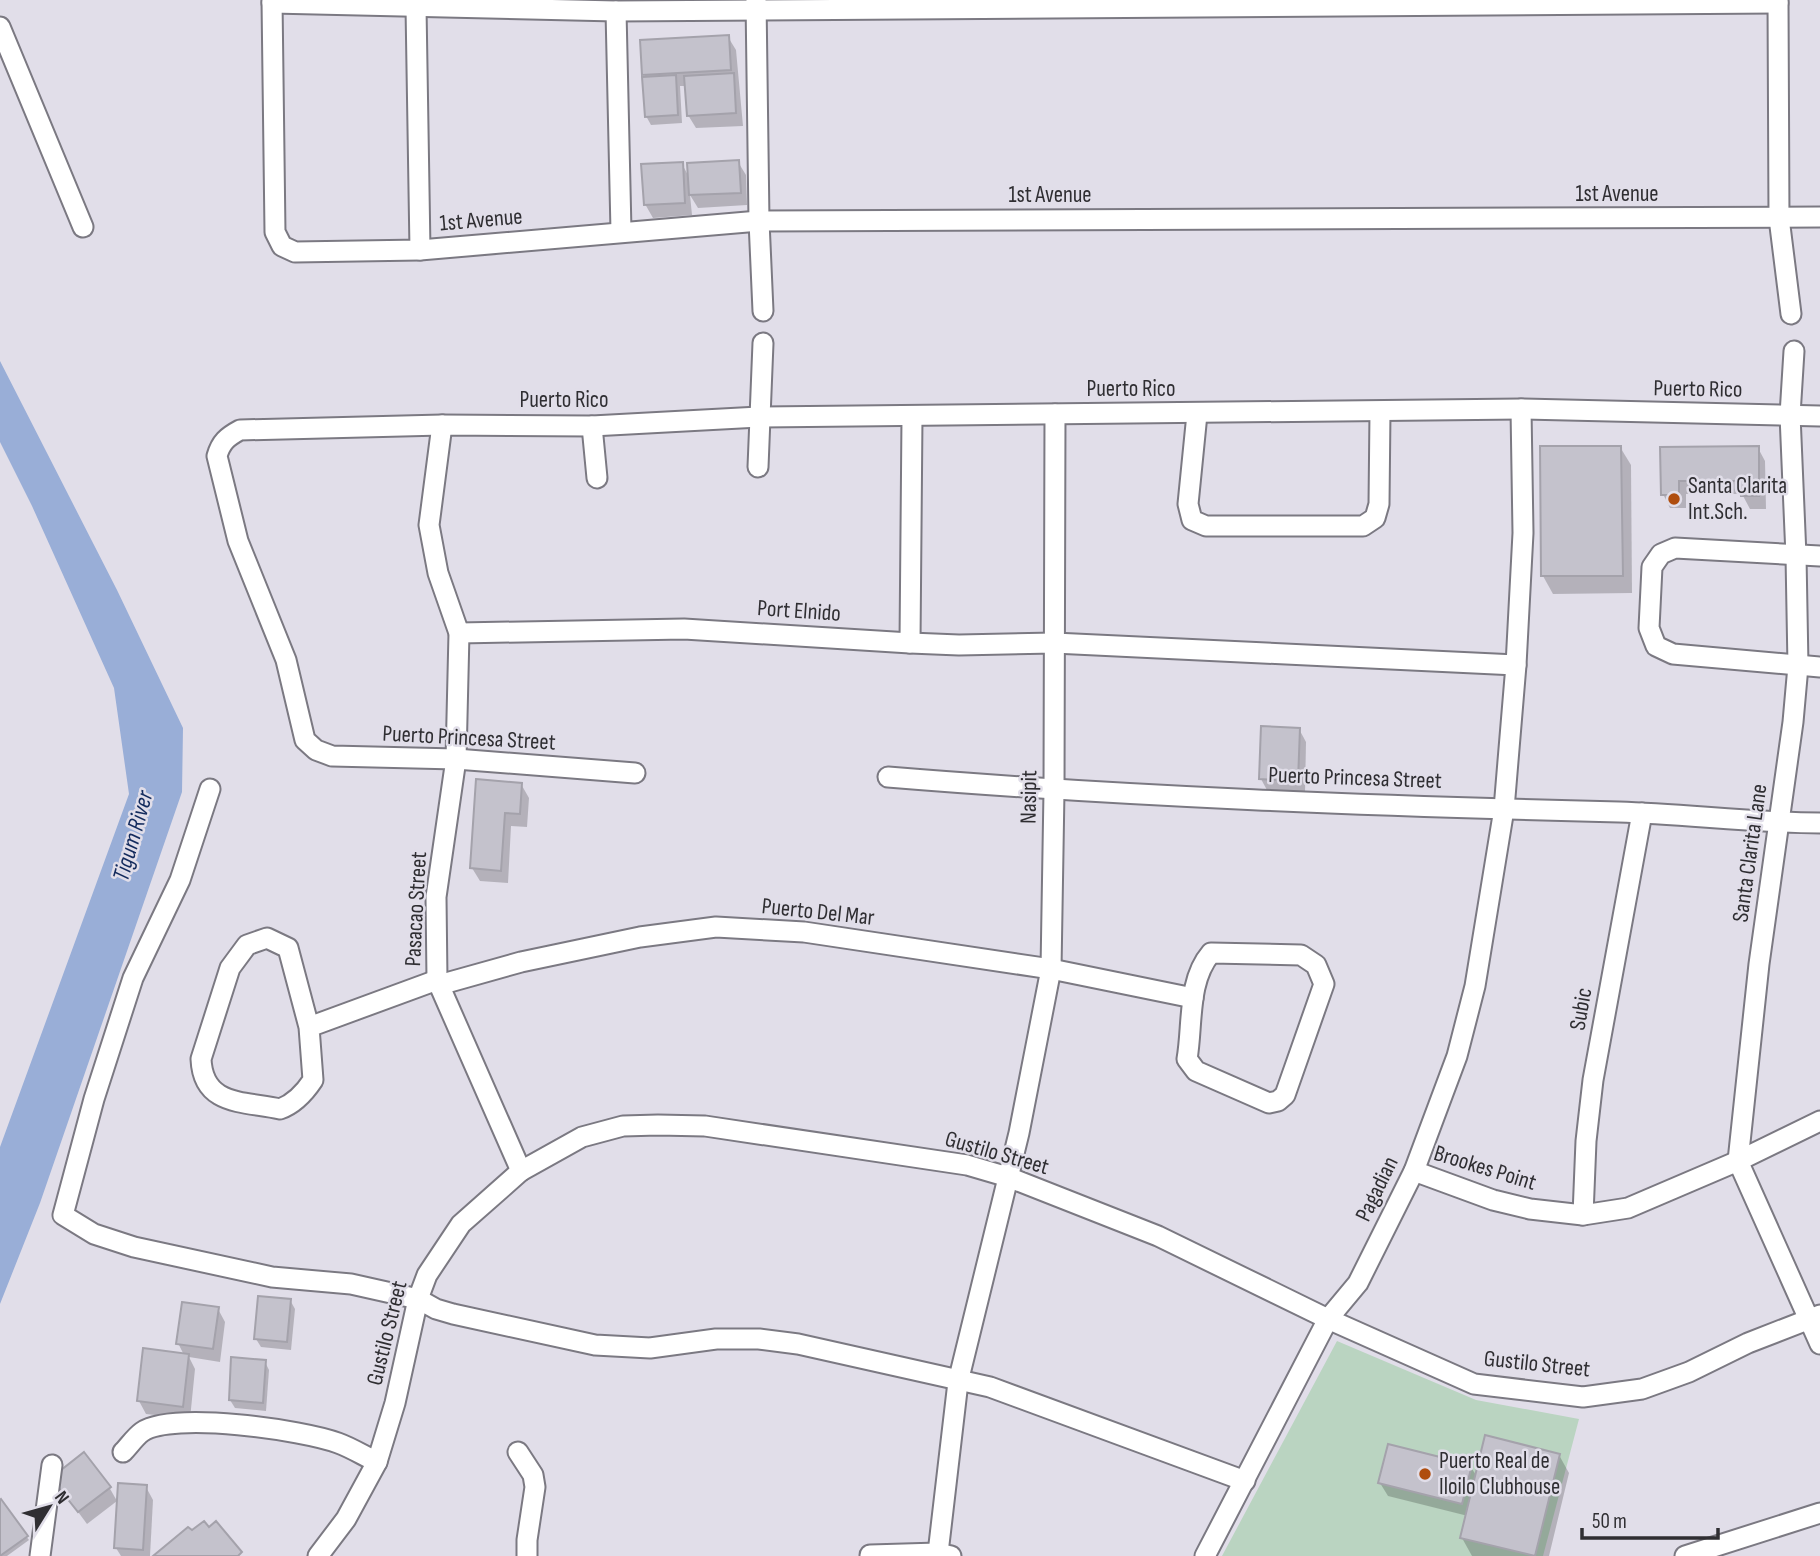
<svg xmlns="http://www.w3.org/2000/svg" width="1820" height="1556" viewBox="0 0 1820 1556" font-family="'Sofia Sans Condensed',sans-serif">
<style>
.green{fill:#bad4c1}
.water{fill:#99aed7}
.shadow{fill:#0003}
.building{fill:#c4c2cc;stroke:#a4a2ab;stroke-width:2}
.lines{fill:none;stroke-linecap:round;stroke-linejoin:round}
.minor-casing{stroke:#7b7982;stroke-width:23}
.minor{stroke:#fff;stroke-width:19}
.poi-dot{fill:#af4d0e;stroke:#e1dee9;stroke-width:2.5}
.labels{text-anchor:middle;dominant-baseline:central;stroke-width:5;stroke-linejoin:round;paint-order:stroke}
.street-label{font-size:23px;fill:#2f2e32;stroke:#e1dee9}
.poi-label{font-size:23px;fill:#2f2e32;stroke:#e1dee9;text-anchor:start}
.water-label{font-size:24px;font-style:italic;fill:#132b5d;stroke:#e1dee9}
</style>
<rect width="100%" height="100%" fill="#e1dee9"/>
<path class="green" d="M1337,1341L1476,1400L1579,1419L1543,1556H1222Z"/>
<path class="water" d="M0,361L117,590L183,728L182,792L40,1203L0,1304V1147L129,794L114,688L32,506L0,442Z"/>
<g class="shadow">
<path d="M693,0H741V1L694,3Z"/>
<path d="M728,37L736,50L743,126L696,128L688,115L687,86H680L682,123L651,125L646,116V79L644,74Z"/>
<path d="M738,162L746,175L747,205L698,208L690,195L692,215L653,218L645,204L682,164L689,177Z"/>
<path d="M1620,447L1631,465L1632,593L1553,594L1543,576Z"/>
<path d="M1758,448L1765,461L1766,509H1750L1742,494H1686V508H1670L1663,494L1662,449Z"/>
<path d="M1299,729L1306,742L1305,793L1268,792L1261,779Z"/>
<path d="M521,784L529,798L527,827L511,826L508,883L480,881L472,868Z"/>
<path d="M290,1300L295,1309L291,1350L261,1347L256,1339Z"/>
<path d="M218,1309L225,1322L220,1362L189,1357L195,1369L190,1419L146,1414L139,1401L184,1355L178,1343Z"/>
<path d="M265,1362L269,1370L266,1411L235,1408L230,1400Z"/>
<path d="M1559,1455L1569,1473L1549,1556H1472L1462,1538L1468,1516L1388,1496L1380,1483L1471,1467L1477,1477Z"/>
<path d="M53,1478L109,1487L117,1501L87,1524Z"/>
<path d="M146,1487L153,1500L150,1556H121L116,1548Z"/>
<path d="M0,1502L29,1540L7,1556H0Z"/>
</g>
<g class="building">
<path d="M729,35L731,70L642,75L640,40Z"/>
<path d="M734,73L736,113L687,116L684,76Z"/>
<path d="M676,75L678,115L645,117L642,77Z"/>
<path d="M739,160L741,193L689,195L687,163Z"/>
<path d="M683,162L685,203L644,205L641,164Z"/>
<path d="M1540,446H1621L1623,576H1541Z"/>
<path d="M1759,446V496H1741L1740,481H1679V495H1661L1660,447Z"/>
<path d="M1261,726L1300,728L1298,781L1259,779Z"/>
<path d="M476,779L522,783L520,814L505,813L501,871L470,868Z"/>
<path d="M258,1296L291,1299L287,1342L254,1339Z"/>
<path d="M182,1302L219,1307L213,1349L176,1344Z"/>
<path d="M143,1348L189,1354L183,1407L137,1401Z"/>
<path d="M231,1357L266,1360L263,1403L229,1400Z"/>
<path d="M1485,1435L1560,1454L1535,1556L1460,1538Z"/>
<path d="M1388,1444L1472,1465L1462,1504L1378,1483Z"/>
<path d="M84,1452L111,1487L78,1512L51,1478Z"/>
<path d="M118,1483L147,1485L143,1550L114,1548Z"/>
<path d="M1,1499L28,1536L0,1556V1500Z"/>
<path d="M204,1521L209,1527L216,1521L242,1552L238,1556H153L188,1527L192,1530Z"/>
</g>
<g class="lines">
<g class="minor-casing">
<g id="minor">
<path d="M272,0L275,232L282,246L295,252L420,250L759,221L1820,217"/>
<path d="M756,0L759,221L763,311"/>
<path d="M1778,0L1779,218L1791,314"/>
<path d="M272,3L616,11L1778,3"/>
<path d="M416,7L420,250"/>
<path d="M616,11L621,231"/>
<path d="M0,27L83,227"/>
<path d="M1794,351L1790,415L1796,556L1798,666L1793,722L1759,964L1738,1161L1820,1344"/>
<path d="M1197,414L1188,504L1192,520L1206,526H1363L1375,518L1379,504L1380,412"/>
<path d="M442,425L429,525L438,573L459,633L456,759L436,897L437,980L521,1171"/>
<path d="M592,426L597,478"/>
<path d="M758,467L763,343"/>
<path d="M1820,556L1675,548L1661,554L1652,567L1649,628L1656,646L1673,654L1820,667"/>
<path d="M459,633L684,629L910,643L912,417"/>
<path d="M910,643L959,645L1054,643L1516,665"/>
<path d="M635,773L456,759L332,756L316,750L305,740L286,660L238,541L217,456C221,442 227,437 240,430L442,425L592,426L759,417L1521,409L1820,416"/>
<path d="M888,777C1131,797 1375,806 1619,812C1686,814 1753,823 1820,823"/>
<path d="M210,789L180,880L133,978L94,1099L63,1215L94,1234L134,1247L272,1277L351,1284L418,1299L436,1309L453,1314L595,1345L650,1348L716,1339H759L798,1344L990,1387L1245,1481"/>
<path d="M1211,953L1301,955L1316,965L1324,984L1285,1095L1278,1101L1269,1103L1196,1071L1187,1059C1193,1025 1187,981 1211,953Z"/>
<path d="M439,985L521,962L640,937L716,927L804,932L1051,969L1193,998"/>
<path d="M309,1027L288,948L267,938L247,945L230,968L201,1059C203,1106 243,1101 280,1109C294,1104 305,1092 313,1080L309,1027L437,980"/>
<path d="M1414,1171L1493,1200L1530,1209L1583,1215L1628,1208L1738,1161L1820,1121"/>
<path d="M1583,1215L1586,1141L1593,1080L1642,813"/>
<path d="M123,1452C129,1446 135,1437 142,1432C172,1411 303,1430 338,1443C352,1448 364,1456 377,1462"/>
<path d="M518,1452L533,1475L535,1487L527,1540V1556"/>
<path d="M870,1555L938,1553"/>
<path d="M40,1556L52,1465"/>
<path d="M318,1556L346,1519L377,1462L395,1403L418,1299L427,1275L461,1224L521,1171L582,1137L623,1126L658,1125L705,1126L967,1165L1008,1177L1158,1236L1328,1319L1474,1384L1583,1397L1642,1389L1689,1372L1748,1343L1820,1315"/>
<path d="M951,1556L938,1553L958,1382L1019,1133L1051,969L1054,791L1055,414"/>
<path d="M1205,1556L1328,1319L1358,1283L1414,1171L1457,1056L1475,986L1504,809L1516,665L1523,533L1521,409"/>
<path d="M1685,1556L1820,1513"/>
</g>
</g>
<use href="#minor" class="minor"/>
</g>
<g class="poi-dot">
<circle cx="1674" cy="499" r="7"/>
<circle cx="1425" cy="1474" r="7"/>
</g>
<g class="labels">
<g class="street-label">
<text x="1617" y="194">1st Avenue</text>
<text x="1050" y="195">1st Avenue</text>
<text transform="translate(481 220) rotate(-5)">1st Avenue</text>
<text x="1131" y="389">Puerto Rico</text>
<text transform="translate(1698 389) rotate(1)">Puerto Rico</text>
<text x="564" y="400">Puerto Rico</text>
<text transform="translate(799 611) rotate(4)">Port Elnido</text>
<text transform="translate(469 738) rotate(3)">Puerto Princesa Street</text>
<text transform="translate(1355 778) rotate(2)">Puerto Princesa Street</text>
<text transform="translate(1029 797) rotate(-89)">Nasipit</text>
<text transform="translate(1750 853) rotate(-82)">Santa Clarita Lane</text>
<text transform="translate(416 909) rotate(-87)">Pasacao Street</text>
<text transform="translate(818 912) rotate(6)">Puerto Del Mar</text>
<text transform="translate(1581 1009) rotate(-80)">Subic</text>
<text transform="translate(997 1153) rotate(16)">Gustilo Street</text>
<text transform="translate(1485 1168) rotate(17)">Brookes Point</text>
<text transform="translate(1377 1189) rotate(-64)">Pagadian</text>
<text transform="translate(387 1333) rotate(-76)">Gustilo Street</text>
<text transform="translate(1537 1364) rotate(6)">Gustilo Street</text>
</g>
<g class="poi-label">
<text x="1688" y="486">Santa Clarita<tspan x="1688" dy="26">Int.Sch.</tspan></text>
<text x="1439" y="1461">Puerto Real de<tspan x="1439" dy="26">Iloilo Clubhouse</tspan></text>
</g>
<g class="water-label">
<text transform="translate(133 836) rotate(-74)">Tigum River</text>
</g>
</g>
<g transform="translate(49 1507) rotate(53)" stroke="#e1dee9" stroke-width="5" paint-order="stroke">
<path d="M0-5L12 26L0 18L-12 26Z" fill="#2f2e32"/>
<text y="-10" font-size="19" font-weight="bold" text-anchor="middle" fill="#2f2e32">N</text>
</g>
<path d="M1582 1528v10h136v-10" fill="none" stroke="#2f2e32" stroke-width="3.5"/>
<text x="1592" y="1528" font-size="21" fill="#2f2e32" stroke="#e1dee9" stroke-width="5" paint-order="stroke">50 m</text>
</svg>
